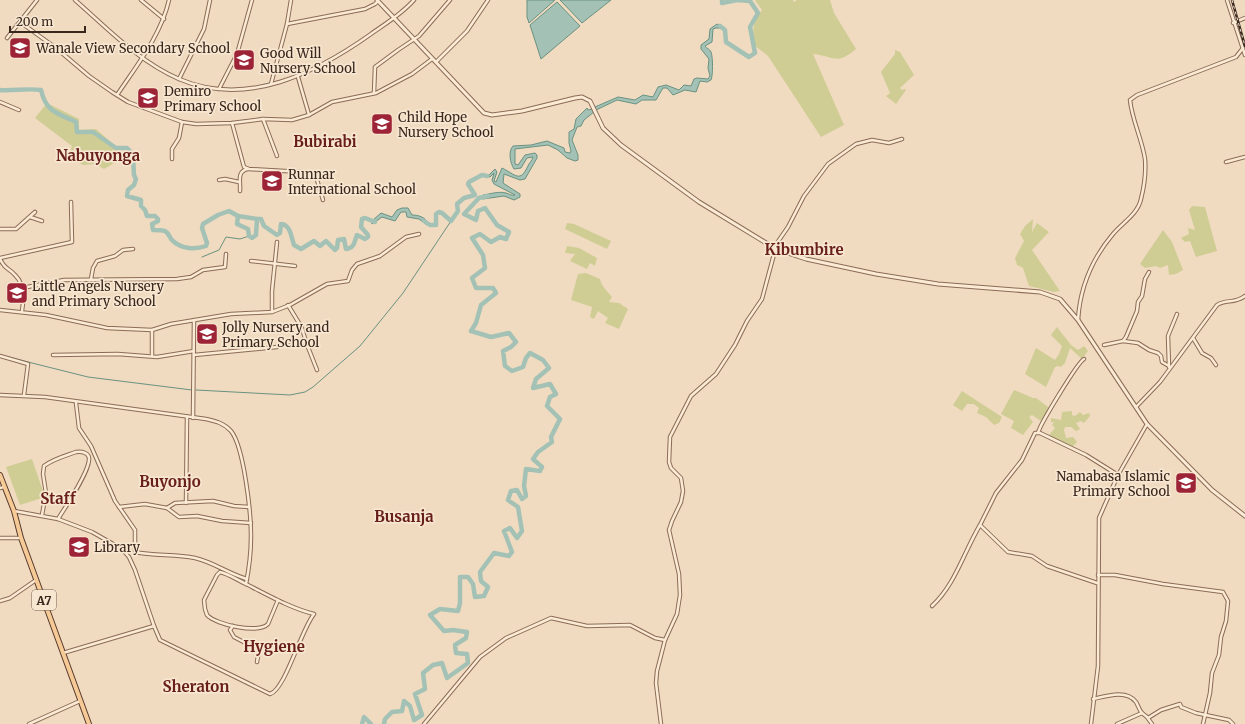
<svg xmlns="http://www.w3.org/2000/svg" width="1245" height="724" viewBox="0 0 1245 724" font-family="Merriweather,serif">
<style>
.green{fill:#cfcd94}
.water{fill:#a3c2b5;stroke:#6a9181}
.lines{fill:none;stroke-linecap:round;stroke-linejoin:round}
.stream{stroke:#6a9181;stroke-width:1}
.river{stroke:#a3c2b5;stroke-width:4.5}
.minor-casing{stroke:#8b6b57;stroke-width:4.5}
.tertiary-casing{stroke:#8b6b57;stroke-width:5}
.primary-casing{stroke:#583a2c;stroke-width:6}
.minor{stroke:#fbead4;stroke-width:2.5}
.tertiary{stroke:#fbead4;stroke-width:3}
.primary{stroke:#f6ca96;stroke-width:4}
.rail-casing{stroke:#39261c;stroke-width:2.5}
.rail{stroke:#f7e6d0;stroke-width:1;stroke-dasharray:3;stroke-linecap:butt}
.labels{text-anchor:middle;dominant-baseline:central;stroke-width:3.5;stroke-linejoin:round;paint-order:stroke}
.shield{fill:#f7e6d0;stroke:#726052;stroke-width:1}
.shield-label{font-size:12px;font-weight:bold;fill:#39261c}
.poi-label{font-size:13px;fill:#39261c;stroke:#f7e6d0;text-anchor:start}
.quarter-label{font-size:15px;font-weight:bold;fill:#681e19;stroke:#f7e6d0}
</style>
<rect width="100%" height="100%" fill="#f0dbc0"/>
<g class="green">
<path d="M755,0H793L794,2L797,0H830L834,13L856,49C836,66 834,56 813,54L844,125L821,137L768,56L754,45C752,28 753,24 762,10Z"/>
<path d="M895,50L900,52L914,75L900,88L902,90L905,89L906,90L896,104L886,96L890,93L881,72L895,54Z"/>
<path d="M47,103L79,119V130L96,129L121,151L116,162L104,169L95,164L83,165L68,156L72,146L35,118Z"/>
<path d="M1192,206L1205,207L1217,251L1196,257L1190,241L1185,242L1181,238L1189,234L1188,228L1195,230L1189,210Z"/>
<path d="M1033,219L1032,232L1037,223L1049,232L1032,250L1060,291L1054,292L1029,286L1023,268L1017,265L1015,258L1024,241L1020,234L1025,226Z"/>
<path d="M567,223L574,224L611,241L607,249L565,229Z"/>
<path d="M1163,230L1172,242L1183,270L1176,274L1169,275L1168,265L1160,268L1156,266L1145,268L1140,264Z"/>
<path d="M567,246L579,248L597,258L595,266L590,263L587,269L570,261L575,254L565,253Z"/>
<path d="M586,273L600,279C601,286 608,292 612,297L609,302L619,303L628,309L619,329L605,323L608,318L598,311L594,319L590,317L592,307L571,300L578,274Z"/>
<path d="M1057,327L1071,345L1078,350L1084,346L1088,351L1082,359L1070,348L1065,363L1061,367L1058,366L1055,367L1046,387L1025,374L1036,348L1055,360L1059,354L1062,346L1051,335Z"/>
<path d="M1014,390L1033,398H1036L1051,409L1041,421L1032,415L1029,417L1033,422L1023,435L1011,428L1014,421L1001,414Z"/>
<path d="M962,391L1002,417L999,423L994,425L986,417L977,413L979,408L974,404H967L962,411L953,405Z"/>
<path d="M1072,411V415L1075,416L1080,412L1083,415L1089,413L1090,416L1084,423L1081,421L1076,423L1080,429L1076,431L1071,427H1065L1064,430L1066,438L1073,437L1077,442L1071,448L1052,439L1049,435L1055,428L1052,425L1054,422H1051V418L1061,420L1062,412Z"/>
<path d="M32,459L45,497L20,505L6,467Z"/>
</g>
<g class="water">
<path d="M527,0H555L529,23L527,17Z"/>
<path d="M560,0H611L582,23Z"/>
<path d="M557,2L580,26L541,59L530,25Z"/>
<path d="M717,24L724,28H716L713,29L712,42L705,46C707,49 709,48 711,52C713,57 713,76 711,80L707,82L700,81L696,92L685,90L673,95L667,88H663L656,100H642L636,104L617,100L596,110L595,107L618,97L635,100L643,95L653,97L658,87L666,85L679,90L684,85L691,86L694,79L697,78L708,79L710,76L708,68L709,59L701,49V45L709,39L710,29Z"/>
<path d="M587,108L588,110L593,109L594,112L584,120L581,126L577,127L572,140L578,155V160L575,161L567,158L558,150L548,145L515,149V164L518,165L525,155L535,153L537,155V158L525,179L520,180L504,174L503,183L520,194V197L514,200L504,196L483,199V195C490,194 499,191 506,193C510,194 511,196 515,195L494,184L492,180L494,173L490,177L482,175H489L495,169L497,172L494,181L496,182L502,168C516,175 520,183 528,166C529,163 532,161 533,157L527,158L521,168L514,169C510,163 508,151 513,146L531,145L547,141L564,148L565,152L570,153L571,151L569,143V132L574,129L576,119Z"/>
<path d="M402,208H408L412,215C418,215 426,217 428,224L427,225L419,219L407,217L406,212H401L395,221L382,217L372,224L371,219L373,220L381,213L392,217L397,210Z"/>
</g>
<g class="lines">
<g class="stream">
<path d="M202,257L219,250L226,237L240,239L249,236"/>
<path d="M0,355L88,377L192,390"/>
<path d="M196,390L290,395L305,392L313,387L360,346L403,293L451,221"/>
</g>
<g class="river">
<path d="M720,26L725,30L726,42L749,57L755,53L750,27L758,13L750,1L737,0L722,3V0"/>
<path d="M0,90C14,91 27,88 41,90C46,112 57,113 76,122L77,132H93L116,148H127L131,152L133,158L134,175L136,179L134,185L128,190L127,196L141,200V206L145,210L147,216H155L158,219V221L152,224L153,230C157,230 162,230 165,231C170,234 169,238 173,241C182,249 195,250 206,246L207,243L202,228L203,224L218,215L229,211L238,216L237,224L248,229L249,236L252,238L256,235L257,219H261L264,226L277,235L280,233L281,224C291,225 291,237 294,245L301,249L314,241L320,246L326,241L335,250L337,248L338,240L344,239L346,249C355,248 354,242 357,235L365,239L368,237V235L361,227L362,219L365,218L375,222"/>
<path d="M238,216L257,219"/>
<path d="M424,221L430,225H436V214L439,212L442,213L451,221L458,211L457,204L464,198L475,195L468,184L469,182L482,175L487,176"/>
<path d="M362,724L364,717L371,724"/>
<path d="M384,724L385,719L392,712L402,711L404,701L410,706L414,720L422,715L415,694L425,689L423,673L433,665L442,663L447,678L468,663L467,654L456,653L455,645L466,638L467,632L453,630L444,631L430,615L440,609L458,611L460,603V577H468L473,584L475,597L484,596L488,587L481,581L480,572L494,553L509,556L512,552L504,531L510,528L517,538L522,531L518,507L508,500L511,491L517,490L522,499L526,496L524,486L526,469L540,471L542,467L533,459L538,452L552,442L551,437L560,419L547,406L550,397L556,394L550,384L533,388L536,379L549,368L543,360L530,353L526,358L523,367L512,371L505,366L503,351L511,347L516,342L509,333L491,337L471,331L476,323L481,305L496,293L493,288H476L472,278L485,268L483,255L472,238L480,234L491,242L500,237L506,239L509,232L497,225L485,208L478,211L476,220L464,214L479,198L488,196"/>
</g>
<g class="minor-casing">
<g id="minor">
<path d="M75,0C107,28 139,62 179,79C247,108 316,73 371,34C385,24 402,14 414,0"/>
<path d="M141,0L164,19"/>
<path d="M1227,0L1245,55"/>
<path d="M20,22L56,48L89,76L112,92L128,102L182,122L196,124L232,123L263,119L292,120L309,115L298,77"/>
<path d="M1233,23L1245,18"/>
<path d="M287,24L365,9L375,4L378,1"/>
<path d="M7,38L37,0"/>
<path d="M436,62L467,31L488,0"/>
<path d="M179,79L204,29L210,0"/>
<path d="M271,84L287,24L291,0"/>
<path d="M219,89L237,54L252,0"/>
<path d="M374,93L375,67L398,50L419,36L450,0"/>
<path d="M117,95C137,65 161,35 169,0"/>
<path d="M0,102L19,110"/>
<path d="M309,115L332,102L376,93L412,74L432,59"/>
<path d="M263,119L277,156"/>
<path d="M232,123L244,167L249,169L320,173"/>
<path d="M172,159V149L179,138L182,122"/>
<path d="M1226,162L1245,157"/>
<path d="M315,173L323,200"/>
<path d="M219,180L225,179L239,182"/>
<path d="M240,191C241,183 236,171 248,169"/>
<path d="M30,217L42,221"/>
<path d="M0,229H16L35,212"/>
<path d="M0,258L72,242L71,202"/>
<path d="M0,259C5,270 8,267 15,275C25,284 24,299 22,311"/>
<path d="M251,261L295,266"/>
<path d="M91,279L93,268L97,261L115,256L123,250L133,249"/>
<path d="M22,288L64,280L177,279L191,277L203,270L225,267L226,254"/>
<path d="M288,305L302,328L306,342"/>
<path d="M0,310L46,315L107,328L152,330L171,324L231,314L272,312L290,305L327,284L348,281L352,270L357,264L380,256L406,237L419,234"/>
<path d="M272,312V291L277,242"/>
<path d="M1078,320C1080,287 1091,260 1113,234C1122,223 1138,214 1141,199C1144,187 1146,171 1145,159C1142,139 1132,120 1130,100L1137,95L1236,57L1243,48"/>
<path d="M1193,338L1202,353L1211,358L1216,365"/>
<path d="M1123,341L1138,343L1149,350L1158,353L1161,356L1162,362L1169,366"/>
<path d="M1104,345L1123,341L1126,337L1137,311L1138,302L1142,296L1145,279L1149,272"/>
<path d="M288,346L306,342L317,370"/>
<path d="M53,355L118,354L157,357L194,351"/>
<path d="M152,355V330"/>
<path d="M194,355L277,347"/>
<path d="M0,356L28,364L24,395"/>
<path d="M1169,367L1168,336L1177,314"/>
<path d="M0,395L45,397L206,419C215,421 224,423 231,431C244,447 251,513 251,536C251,551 249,569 246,584"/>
<path d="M76,403L79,428L91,446L115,501L135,530V552C154,556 175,554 195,558C213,562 229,574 247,579"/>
<path d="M1136,407L1160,382L1217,305C1226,299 1235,304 1245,296"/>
<path d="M193,418L194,320"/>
<path d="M1038,433C1040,424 1078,362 1084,359"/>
<path d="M0,488L4,487"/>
<path d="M186,503L187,417"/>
<path d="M119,507L145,504L167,508L175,503L213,501L234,506L249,507"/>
<path d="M167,508L179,517L197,516L222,521L251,523"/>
<path d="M14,511L58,519L92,532L122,549L129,557L135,570L154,626L63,653"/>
<path d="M42,515L46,493L43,474L44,466C53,459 65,456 76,452C82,451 90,453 89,460C88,474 66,506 58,519"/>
<path d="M0,538H21"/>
<path d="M1098,575H1115L1163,584L1223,592L1228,601L1226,621L1221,637L1219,655L1212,673L1210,693L1203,724"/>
<path d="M1097,583L1047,566L1032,556L1008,552L980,525L996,493L1022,460L1035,433H1040L1086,455L1118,475"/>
<path d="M0,601L10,598L36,580"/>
<path d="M932,606C955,585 964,552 980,525"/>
<path d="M154,626L160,640L270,694C285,690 301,630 314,614C290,608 268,595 246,584C237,580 229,574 220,572L217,575L204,600L205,609L207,615C216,625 259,634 268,624L278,600"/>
<path d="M233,626L230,630L234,637L259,650L257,662"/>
<path d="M1093,699C1106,696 1127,689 1136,702C1138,705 1139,710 1142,713"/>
<path d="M1148,718L1161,710L1180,704L1181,707L1196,713L1229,720L1233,724"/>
<path d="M29,724L80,701"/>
<path d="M424,724L480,657L506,638L551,618L587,626L630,625L655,638L665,640"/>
<path d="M661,724L656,683L657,671L665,640L677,614L680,595L679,574L669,530L672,521L681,502L683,491L681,478L671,468L669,462L670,437L691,396L716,374L735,345L747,321L762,299L777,243L788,227L804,196L828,164L856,144L872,140L889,143L902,139"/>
<path d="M1091,724L1098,666L1099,518L1118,475L1147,424"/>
<path d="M1117,724L1142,713L1147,717L1152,724"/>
</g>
</g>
<g class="tertiary-casing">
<path id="tertiary" d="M377,0L484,113L492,115L522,111L575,98L582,97L590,101L603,128L621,145L699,202L776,249L806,259L876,274L938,284L1040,292L1060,299L1078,320L1147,424L1212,490L1245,516"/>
</g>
<g class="primary-casing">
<path id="primary" d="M0,475L14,511L21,538L89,724"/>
</g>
<use href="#minor" class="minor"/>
<use href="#tertiary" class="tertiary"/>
<use href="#primary" class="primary"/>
<g class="rail-casing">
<path id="rail" d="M1232,0L1245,46"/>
</g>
<use href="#rail" class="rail"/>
</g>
<defs>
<g id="school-square" transform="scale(1.15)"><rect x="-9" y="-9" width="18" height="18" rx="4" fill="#9d2436" stroke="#f7e6d0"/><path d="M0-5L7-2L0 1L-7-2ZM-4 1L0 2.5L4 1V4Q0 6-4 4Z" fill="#fff"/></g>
</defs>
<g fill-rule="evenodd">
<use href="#school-square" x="20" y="48"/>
<use href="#school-square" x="244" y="60"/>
<use href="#school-square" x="148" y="98"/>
<use href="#school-square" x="382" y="124"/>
<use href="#school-square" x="272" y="181"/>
<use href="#school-square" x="17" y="293"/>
<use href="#school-square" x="207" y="334"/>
<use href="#school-square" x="1186" y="483"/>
<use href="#school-square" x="79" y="547"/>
</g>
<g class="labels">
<rect class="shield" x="32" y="590" width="24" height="20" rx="3"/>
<g class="shield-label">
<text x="44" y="600">A7</text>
</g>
<g class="poi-label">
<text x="36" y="48">Wanale View Secondary School</text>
<text x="260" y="53">Good Will<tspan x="260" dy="15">Nursery School</tspan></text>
<text x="164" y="91">Demiro<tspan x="164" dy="15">Primary School</tspan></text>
<text x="398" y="117">Child Hope<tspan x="398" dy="15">Nursery School</tspan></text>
<text x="288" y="174">Runnar<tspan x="288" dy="15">International School</tspan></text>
<text x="32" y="286">Little Angels Nursery<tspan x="32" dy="15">and Primary School</tspan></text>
<text x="222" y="327">Jolly Nursery and<tspan x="222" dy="15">Primary School</tspan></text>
<text x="1170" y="476" text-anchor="end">Namabasa Islamic<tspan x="1170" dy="15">Primary School</tspan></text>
<text x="94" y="547">Library</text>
</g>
<g class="quarter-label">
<text x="325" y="141">Bubirabi</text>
<text x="98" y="155">Nabuyonga</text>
<text x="804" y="249">Kibumbire</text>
<text x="170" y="481">Buyonjo</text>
<text x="58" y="498">Staff</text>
<text x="404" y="516">Busanja</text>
<text x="274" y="646">Hygiene</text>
<text x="196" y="686">Sheraton</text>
</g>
</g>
<path d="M10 26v6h75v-6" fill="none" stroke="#39261c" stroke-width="2"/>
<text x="16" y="26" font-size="12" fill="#39261c" stroke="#f7e6d0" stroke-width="3" paint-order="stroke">200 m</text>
</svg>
